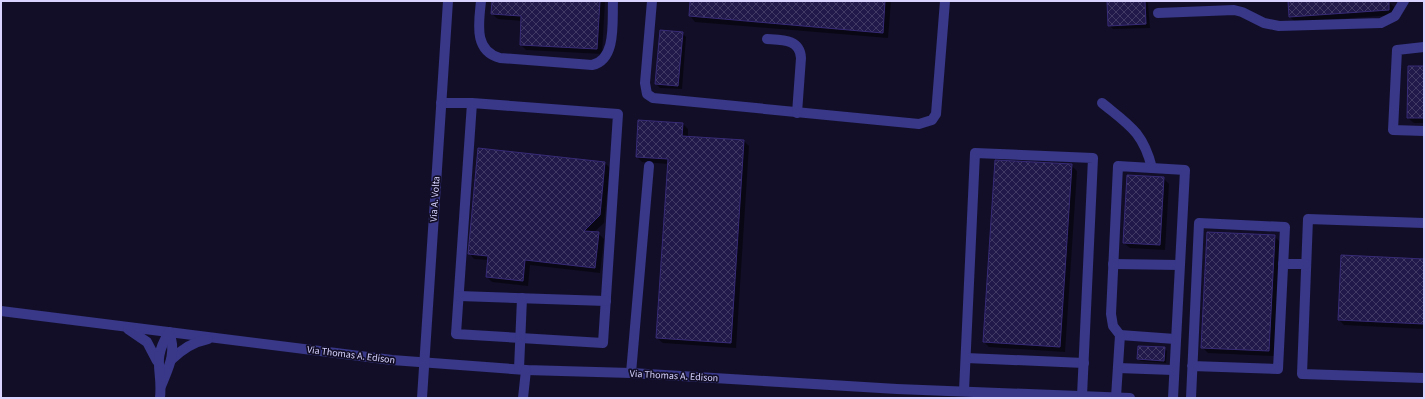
<svg xmlns="http://www.w3.org/2000/svg" width="1425" height="399" viewBox="0 0 1425 399" font-family="'Source Sans 3',sans-serif">
<style>
.shadow{fill:#0007}
.building{fill:url(#building-cross-hatch);stroke:#372a76}
.lines{fill:none;stroke-linecap:round;stroke-linejoin:round}
.minor{stroke:#383788;stroke-width:10}
.labels{text-anchor:middle;dominant-baseline:central;stroke-width:3.5;stroke-linejoin:round;paint-order:stroke}
.street-label{font-size:10px;fill:#d8d4ff;stroke:#120e27}
</style>
<defs>
<pattern id="building-cross-hatch" width="8" height="8" patternUnits="userSpaceOnUse"><rect width="8" height="8" fill="#211949"/><path d="M0 0l8 8M0 8l8-8" fill="none" stroke="#403a64"/></pattern>
</defs>
<rect width="100%" height="100%" fill="#120e27"/>
<g class="shadow">
<path d="M490,1H605L602,54L526,50L521,45L522,21L498,19L492,14L493,4Z"/>
<path d="M691,1H891L888,38L695,22L690,16Z"/>
<path d="M1108,1H1146L1148,3L1150,28L1113,29L1109,25Z"/>
<path d="M1289,1H1388L1394,7V15L1295,22L1290,17Z"/>
<path d="M682,33L686,37L682,89L660,88L656,84Z"/>
<path d="M1424,67V123H1414L1408,118Z"/>
<path d="M683,124L688,129V137L744,141L749,146L736,348L663,343L657,338L669,164L642,162L637,157Z"/>
<path d="M479,149L605,163L610,168L604,223L593,233H598L604,239L600,273L530,265L528,286L492,282L487,277L489,260L474,259L469,253Z"/>
<path d="M1071,165L1077,171L1065,352L989,347L984,342Z"/>
<path d="M1163,178L1169,184L1165,250L1130,248L1124,243Z"/>
<path d="M1274,236L1280,242L1274,356L1208,353L1202,347Z"/>
<path d="M1424,260V329L1344,325L1339,320Z"/>
<path d="M1164,348L1167,351L1166,363L1141,361L1138,359Z"/>
</g>
<g class="building">
<path d="M492,1H600L597,49L520,45L521,16L491,14Z"/>
<path d="M690,1H885L883,33L689,16Z"/>
<path d="M1107,1H1145L1146,24L1108,26Z"/>
<path d="M1288,1H1389V10L1289,17Z"/>
<path d="M660,30L683,32L678,86L655,84Z"/>
<path d="M1408,66H1424V118H1407Z"/>
<path d="M638,120L683,123L682,136L744,140L731,343L656,338L668,159L636,157Z"/>
<path d="M478,148L605,162L600,215L584,231L599,232L595,268L525,260L523,281L486,277L488,256L468,254Z"/>
<path d="M995,160L1072,164L1060,347L983,342Z"/>
<path d="M1127,175L1164,177L1160,245L1123,243Z"/>
<path d="M1207,232L1275,235L1269,351L1201,348Z"/>
<path d="M1341,255L1424,259V324L1338,320Z"/>
<path d="M1138,346L1165,347L1164,361L1137,359Z"/>
</g>
<g class="lines">
<g class="minor">
<path d="M481,1C479,22 473,51 500,58L592,65C617,60 612,21 613,1"/>
<path d="M652,1L645,83L647,94L653,98L919,124L932,120L936,114L945,1"/>
<path d="M1158,13L1234,10L1242,12L1264,23L1279,26L1381,23L1395,16L1404,1"/>
<path d="M767,39C782,40 800,39 801,58L797,113"/>
<path d="M1424,47L1397,50L1393,130L1424,131"/>
<path d="M441,103H472L618,114L603,343L456,334L472,103"/>
<path d="M1102,103C1129,125 1143,132 1152,168"/>
<path d="M1424,223L1308,219L1302,374L1424,378"/>
<path d="M1113,264L1179,265"/>
<path d="M1283,264H1306"/>
<path d="M459,296L606,301"/>
<path d="M1,311L392,360L526,370L631,373L897,389L1130,398"/>
<path d="M128,329L147,342L157,361"/>
<path d="M1120,335L1175,339"/>
<path d="M966,358L1084,363"/>
<path d="M171,360C182,349 193,342 208,339"/>
<path d="M1118,368L1173,370"/>
<path d="M519,369L522,298"/>
<path d="M631,373L649,166"/>
<path d="M161,386C169,367 177,352 169,332"/>
<path d="M964,391L975,153L1093,158L1082,396"/>
<path d="M1116,397L1120,335L1113,326L1111,314L1118,166L1185,170L1173,398"/>
<path d="M160,398C163,368 151,362 169,332"/>
<path d="M422,398L448,1"/>
<path d="M523,398L526,370"/>
<path d="M1191,398L1199,223L1285,227L1278,369L1192,366"/>
</g>
</g>
<g class="labels">
<g class="street-label">
<text transform="translate(435 199) rotate(-86)">Via A. Volta</text>
<text transform="translate(351 355) rotate(7)">Via Thomas A. Edison</text>
<text transform="translate(674 376) rotate(3)">Via Thomas A. Edison</text>
</g>
</g>
<rect width="1425" height="399" fill="none" stroke="#d8d4ff" stroke-width="4"/>
</svg>
